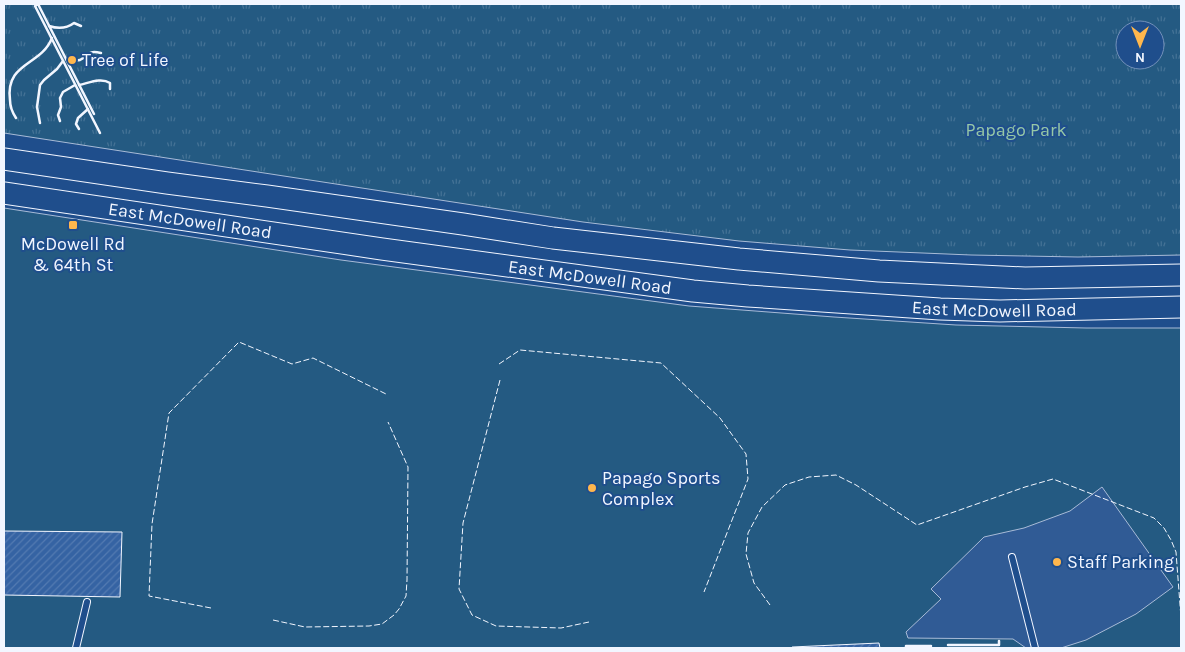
<svg xmlns="http://www.w3.org/2000/svg" width="1185" height="652" viewBox="0 0 1185 652" font-family="Karla,sans-serif">
<style>
.grass{fill:url(#grass-tufts);stroke:#a8bbd7;fill-rule:evenodd}
.pitch{fill:#245a82;stroke:#a8bbd7}
.parking{fill:#305b95;stroke:#a8bbd7}
.building{fill:url(#building-hatch);stroke:#f2f6ff}
.lines{fill:none;stroke-linecap:round;stroke-linejoin:round}
.service-casing{stroke:#f2f6ff;stroke-width:8}
.primary-casing{stroke:#f2f6ff;stroke-width:23}
.service{stroke:#1f4e8c;stroke-width:6}
.primary{stroke:#1f4e8c;stroke-width:21}
.fence{stroke:#f2f6ff;stroke-width:1;stroke-dasharray:6 2.5;stroke-linecap:butt}
.wall{stroke:#f2f6ff;stroke-width:2.5}
.poi-dot{fill:#ffb74d;stroke:#1f4e8c;stroke-width:2}
.labels{text-anchor:middle;dominant-baseline:central;stroke-width:4;stroke-linejoin:round;paint-order:stroke}
.poi-label{font-size:18px;fill:#f2f6ff;stroke:#1f4e8c;text-anchor:start}
.park-label{font-size:18px;fill:#97c8a6;stroke:#1f4e8c}
.street-label{font-size:18px;fill:#f2f6ff;stroke:#1f4e8c}
</style>
<defs>
<pattern id="grass-tufts" width="24" height="20" patternUnits="userSpaceOnUse" patternTransform="scale(1.25)"><rect width="24" height="20" fill="#245a82"/><path d="M3 7l-1-3M5 7V3M7 7l1-3M15 17l-1-3M17 17v-4M19 17l1-3" fill="none" stroke="#447295"/></pattern>
<pattern id="building-hatch" width="6" height="6" patternUnits="userSpaceOnUse" patternTransform="scale(1.25)"><rect width="6" height="6" fill="#3563a3"/><path d="M-1 1l2-2M0 6l6-6M5 7l2-2" fill="none" stroke="#537ab1"/></pattern>
</defs>
<rect width="100%" height="100%" fill="#1f4e8c"/>
<path class="grass" d="M4,4H1181V255L1078,257L971,255L850,250L739,241L583,222L4,133ZM1125,30H1155V60H1125Z"/>
<path class="pitch" d="M4,208L341,260L689,306L834,317L956,325L1086,328H1181V648H4Z"/>
<path class="parking" d="M1102,487L1173,587L1136,614L1086,640L1061,648H1026L1013,639L908,638L906,632L941,599L931,589L984,537L1024,528L1070,511Z"/>
<g class="building">
<path d="M4,531L122,532L120,597L4,595Z"/>
<path d="M879,643L880,648H792V647Z"/>
<rect x="908" y="646" width="12" height="2"/>
</g>
<g class="lines">
<g class="service-casing">
<g id="service">
<path d="M1012,557L1035,648"/>
<path d="M76,648L87,602"/>
</g>
</g>
<g class="primary-casing">
<g id="primary">
<path d="M4,159L167,183L267,196L463,224L553,238L739,259L879,271L1025,278L1181,275"/>
<path id="s1" d="M4,193L382,249L693,291L748,296L940,309L1000,311L1181,307"/>
</g>
</g>
<use href="#service" class="service"/>
<use href="#primary" class="primary"/>
<g class="fence">
<path d="M499,364L520,350L661,363L720,418L746,454L748,479L704,592"/>
<path d="M500,380L463,523L459,589L472,615L496,626L561,628L589,622"/>
<path d="M770,605L754,583L746,554L748,533L762,507L785,485L809,477L836,475L856,485L917,525L1025,487L1053,479L1154,518L1164,528L1171,540L1176,552L1181,618"/>
<path d="M211,608L149,596L152,524L169,413L239,342L292,364L313,358L386,394"/>
<path d="M273,620L305,627L369,626L382,624L394,615L399,609L406,596L407,580L408,467L388,422"/>
</g>
<g class="wall">
<path d="M49,26C58,29 66,29 74,23L81,26"/>
<path d="M66,59C70,60 76,61 80,60C90,55 87,50 101,53"/>
<path d="M79,85C89,83 101,77 110,83V89"/>
<path d="M94,114L38,4L35,6L100,133"/>
<path d="M16,118C12,112 10,107 10,100C5,62 41,66 52,38"/>
<path d="M60,121L58,115L61,107L60,98L63,92L75,85"/>
<path d="M40,123L37,107L40,85L44,80L57,69L63,61"/>
<path d="M79,129L76,124L78,118L88,109"/>
<path d="M948,645H999V641"/>
<path d="M906,648V646H931"/>
</g>
</g>
<g class="poi-dot">
<circle cx="72" cy="60" r="5"/>
<rect x="68" y="220" width="10" height="10" rx="2.5"/>
<circle cx="592" cy="488" r="5"/>
<circle cx="1057" cy="562" r="5"/>
</g>
<g class="labels">
<g class="poi-label">
<text x="82" y="60">Tree of Life</text>
<text x="73" y="244" text-anchor="middle">McDowell Rd<tspan x="73" dy="21">&amp; 64th St</tspan></text>
<text x="602" y="478">Papago Sports<tspan x="602" dy="21">Complex</tspan></text>
<text x="1067" y="562">Staff Parking</text>
</g>
<g class="park-label">
<text x="1016" y="130">Papago Park</text>
</g>
<g class="street-label">
<text stroke="none"><textPath href="#s1" startOffset="188">East McDowell Road</textPath></text>
<text stroke="none"><textPath href="#s1" startOffset="592">East McDowell Road</textPath></text>
<text stroke="none"><textPath href="#s1" startOffset="998">East McDowell Road</textPath></text>
</g>
</g>
<rect width="1185" height="652" fill="none" stroke="#f2f6ff" stroke-width="10"/>
<g transform="translate(1140 45) rotate(180)"><circle r="24" fill="#1f4e8c" stroke="#7391ba"/>
<path d="M0-4L9 19L0 12L-9 19Z" fill="#ffb74d"/>
<text y="-8" font-size="14" font-weight="bold" text-anchor="middle" fill="#f2f6ff">N</text>
</g>
</svg>
